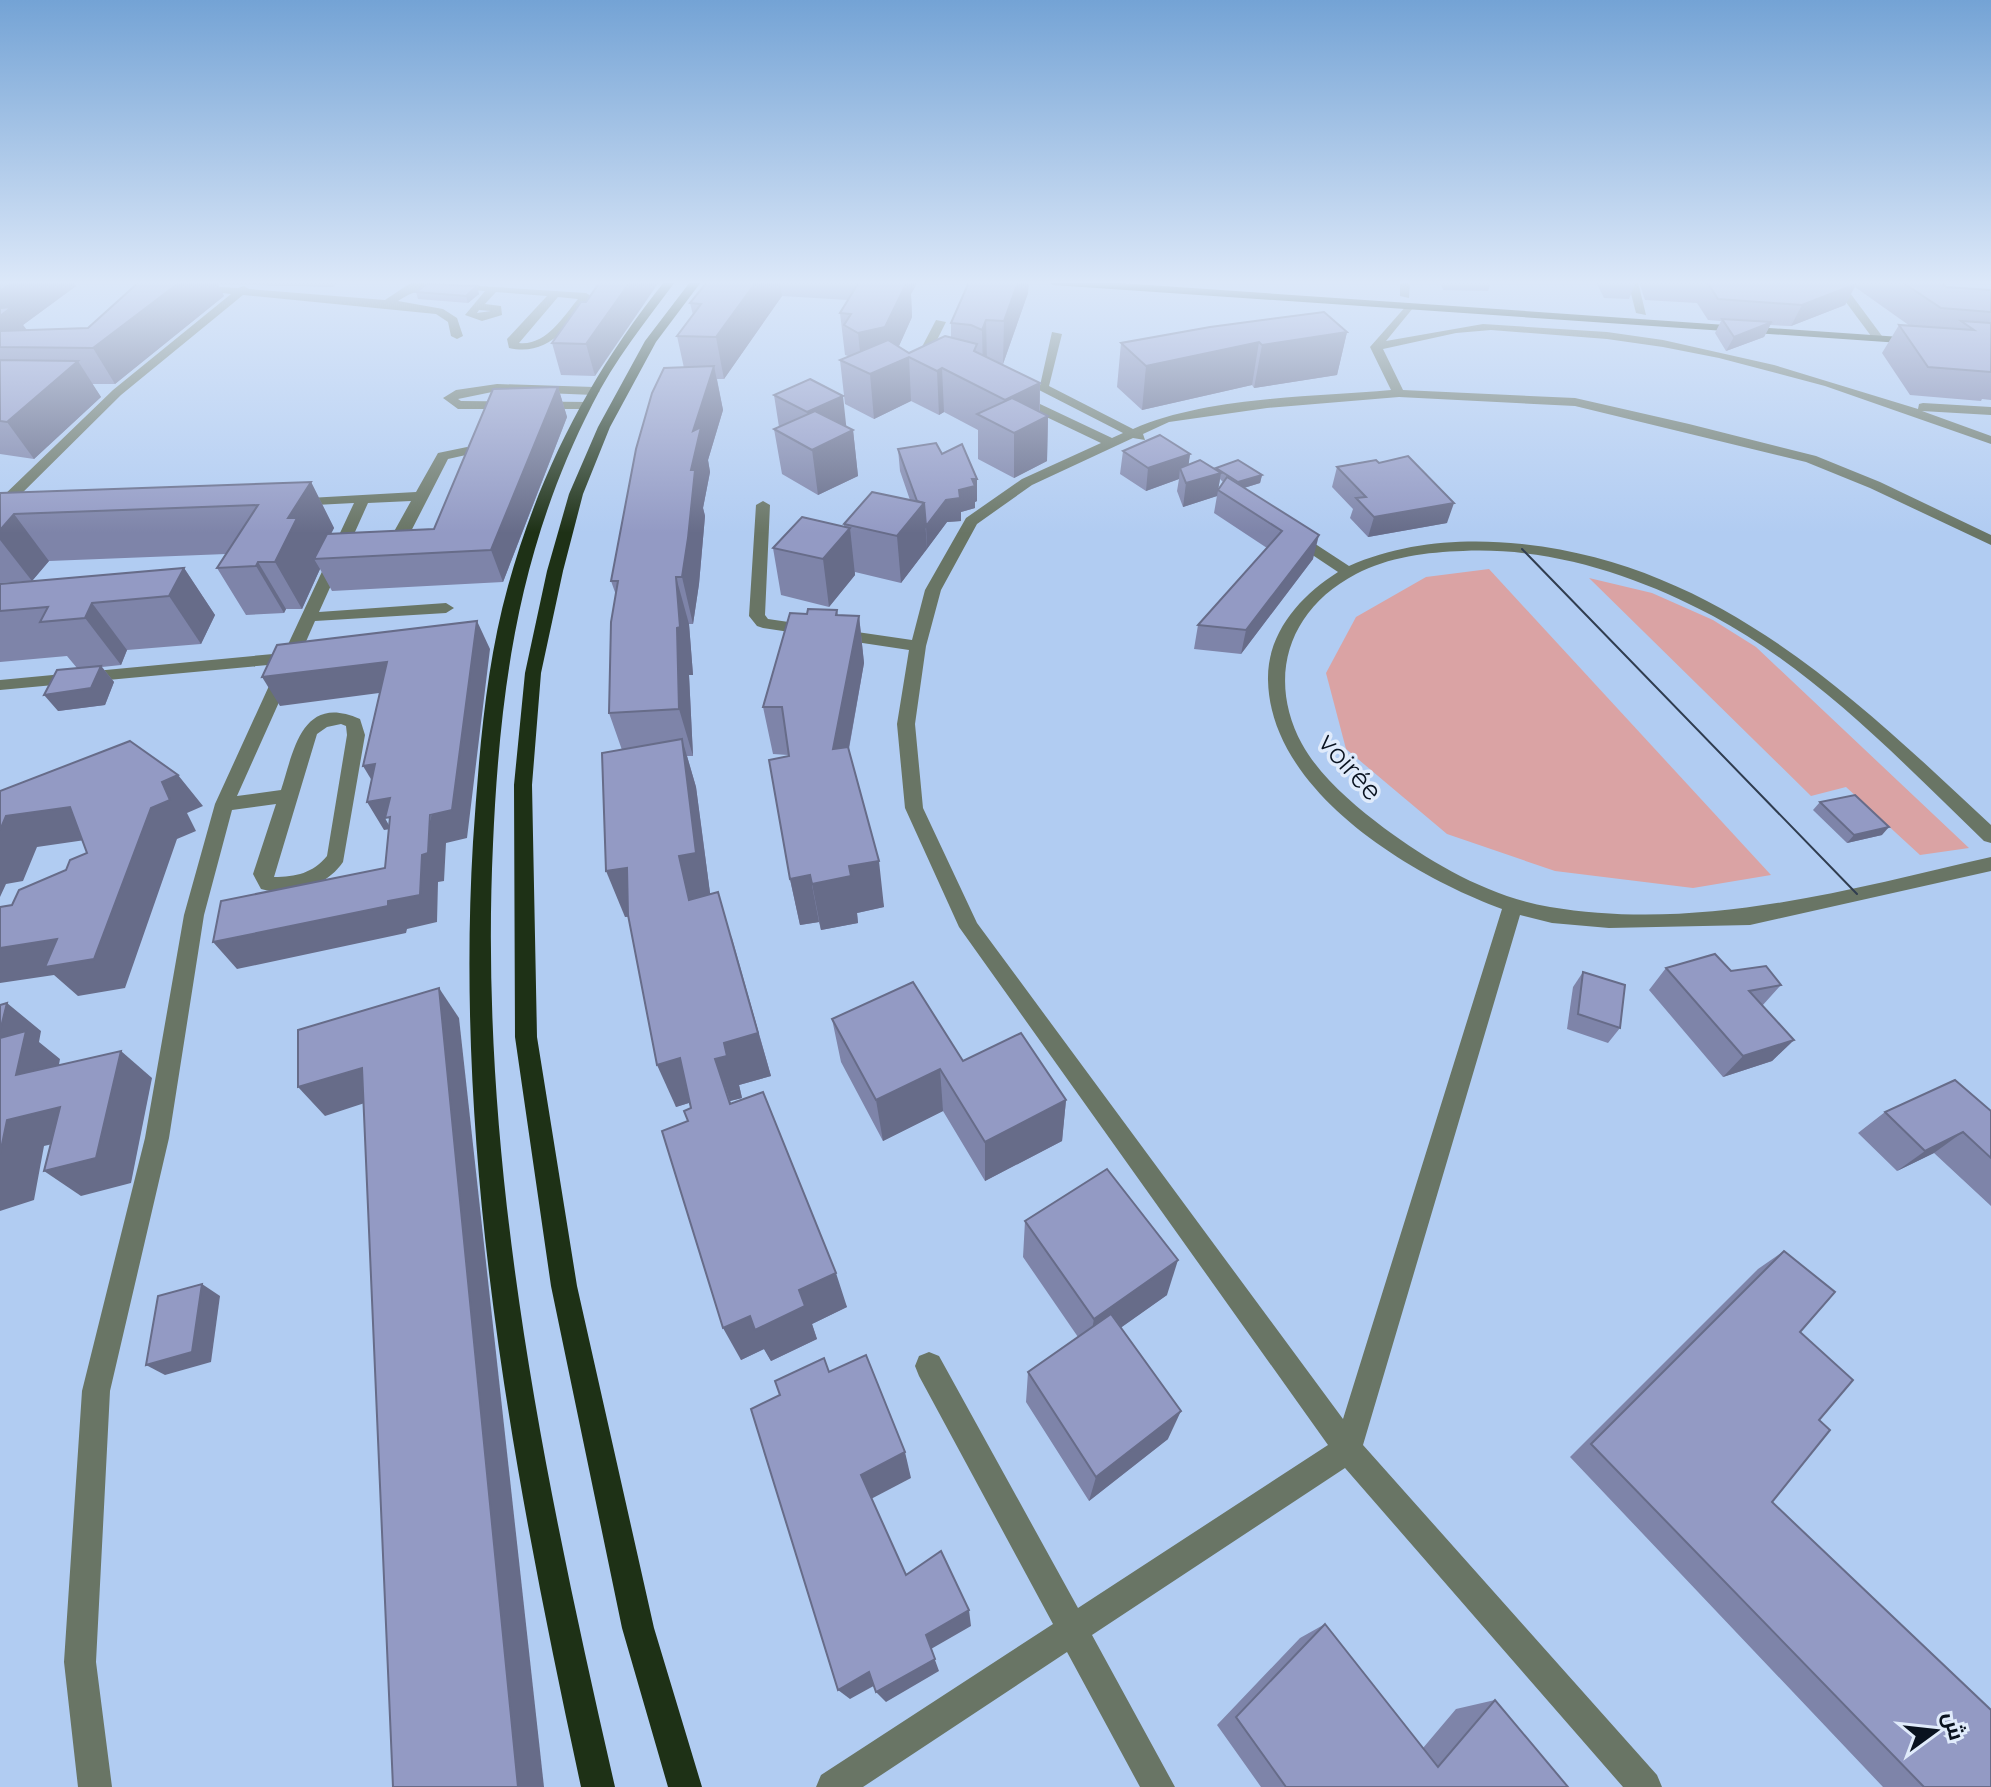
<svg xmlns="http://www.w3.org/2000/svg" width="1991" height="1787" viewBox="0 0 1991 1787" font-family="Quicksand,Cairo,sans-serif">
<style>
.green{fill:#daa3a4}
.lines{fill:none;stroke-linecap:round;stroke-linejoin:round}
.minor{fill:#697565;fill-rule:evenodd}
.major{fill:#1e3116;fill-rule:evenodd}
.tram{stroke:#303d50;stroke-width:2}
.wall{fill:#7e84a9}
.shaded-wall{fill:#676c89}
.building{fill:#939ac4;stroke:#676c89;stroke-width:2}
.labels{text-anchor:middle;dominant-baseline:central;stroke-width:7;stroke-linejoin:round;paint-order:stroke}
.street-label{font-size:28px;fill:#09121f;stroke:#e0ebfb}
</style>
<rect width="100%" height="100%" fill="#b1ccf2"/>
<g class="green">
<path d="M1489,569L1771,875L1693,888L1555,871L1447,834L1346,749L1326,673L1356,617L1426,577Z"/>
<path d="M1589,578L1652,593L1713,620L1756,647L1969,848L1920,855L1846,787L1811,796Z"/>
</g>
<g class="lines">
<g class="minor">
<path d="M124,282L238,288L244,286L249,289L385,300L409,284L417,282L586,293L591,296C570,325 549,357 509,348L507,339L547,296L496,292L485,304L501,306L502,315L482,321L465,315L485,291C451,289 427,281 398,301L443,309L457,318L463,336L457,339L451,336L448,322L436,314L243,295L121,395L5,510L0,511V499L113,390L231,294ZM558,297L578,299C563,317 546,346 519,343ZM479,310L491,311L477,313Z"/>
<path d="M1400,282H1410L1409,298L1400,296Z"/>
<path d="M1628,282H1638L1646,315L1636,313Z"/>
<path d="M1831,282H1842L1882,336V340H1874Z"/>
<path d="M1407,305L1413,308L1386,341L1483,324L1607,332L1663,340L1774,365L1918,409L1919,404L1923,403L1991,407V415L1922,411L1991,436V444L1825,386L1719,358L1663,347L1607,339L1491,330L1456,333L1383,349L1403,390L1575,398L1689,424L1816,456L1880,482L1991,535V545L1870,488L1806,462L1575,406L1399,397L1267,408L1169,422L1143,434L1145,440L1133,438L1032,485L977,524L941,590L926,646L915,724L923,808L977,923L1343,1419L1502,909C1410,875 1270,791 1268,680C1267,633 1300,596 1338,572L1287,538V532H1297L1349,566C1403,542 1465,538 1522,544C1719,565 1854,697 1991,825V843L1984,841C1900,760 1817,672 1713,616C1636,575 1550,547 1463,551C1428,552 1388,557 1356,574C1289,609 1266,677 1302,744C1321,778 1354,805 1384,828C1433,864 1490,897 1550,907C1700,932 1847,890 1991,857V871L1750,925L1609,928L1552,923L1520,915L1363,1445L1657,1775L1662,1787H1623L1345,1468L1092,1635L1175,1787H1140L1067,1652L863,1787H816L821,1775L1053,1624L919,1376L915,1366L919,1356L929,1352L939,1356L1078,1608L1328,1445L959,927L905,808L897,724L909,650L763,628L757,626L749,616L756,505L763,501L770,505L765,615L768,619L912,640L925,590L966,518L1022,479L1101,443L1013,401V395H1021L1112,438L1123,433L1039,390L1052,332L1062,334L1049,386L1133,429C1206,397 1311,397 1391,390L1370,347Z"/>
<path d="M936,320L946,322L923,368L913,371L911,368Z"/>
<path d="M497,384L594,387L600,391L594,395L497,391L458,399L461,401L590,402L592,405L586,409H458L443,398L456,390Z"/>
<path d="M467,447L481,451L485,459L443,542L426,551H395L390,545L391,537L411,501L368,503L319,612L446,603L454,608L446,613L315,621L301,653L305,657L297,662L237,796L281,790C294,750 302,693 360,719L365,735L343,862C326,887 290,898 261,889L253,874L276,804L232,810L204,915L169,1138L110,1391L96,1662L112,1787H78L64,1662L82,1391L145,1138L184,915L215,804L279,664L0,690V680L284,653L354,503L296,506L291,505V499L416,492L438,453ZM466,455L471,459L432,536L423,543H405L448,459ZM341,724L346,726L347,735L327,856C313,873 296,877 274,877L317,734L327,727Z"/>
</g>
<g class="major">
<path d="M664,282H675C645,322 614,361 592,405C519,548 500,686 493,844C478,1164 544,1477 615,1787H581C514,1476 454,1162 473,842C479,756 485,669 508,586C540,471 590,375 664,282Z"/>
<path d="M690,282H701L656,342L610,427L583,494L563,571L541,673L532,785L537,1037L577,1286L654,1628L702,1787H668L622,1628L551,1286L515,1037L514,785L525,673L547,571L569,494L598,427L645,341Z"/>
<path d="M1048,282H1105L1915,338L1921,341L1915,344L1053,285Z"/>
</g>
<path class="tram" d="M1522,549L1857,894"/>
</g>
<g class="wall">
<path d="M0,282H74L76,286L23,325L27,330L88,328L139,282H338L333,287L217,284L224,296L115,384H92L101,397L34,459L0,454Z"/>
<path d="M707,282H916V285L911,294L912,317L899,346L909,353L951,338V323L1028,293L1003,364H1000L1040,383V412L1048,416L1047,461L1014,478L978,459V430L944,412L939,415L911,401L874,419L845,404L840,360L848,357V356L845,355L840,313L848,300L782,296L724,379H717L723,410L708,460L710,472L703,508L705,516L699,584L693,624H689L693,675H689L693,756H687L696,787L710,894L732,938L771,1076L739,1085L742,1098L730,1101L847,1307L812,1324L817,1339L771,1361L764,1349L741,1360L688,1121L691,1108L689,1103L676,1107L628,917H625L622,750L609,713L616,595L611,581L684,368L677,336L693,315L690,303Z"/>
<path d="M1440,282H1491L1488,291L1443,290Z"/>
<path d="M1596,282H1636L1629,299L1604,298Z"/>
<path d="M1639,282H1941L1946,287L1991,290V400L1982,399L1981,401L1910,395L1882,353L1899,325L1910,326L1855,287L1845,305L1791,326L1770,325L1764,337L1726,351L1715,333L1721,321L1708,320L1697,303L1645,300Z"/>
<path d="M416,292L479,294L468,303L418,299Z"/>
<path d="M586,302L595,376L561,375L552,343Z"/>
<path d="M1347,332L1337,375L1254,388L1252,385L1142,410L1117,387L1121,343Z"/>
<path d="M558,387L567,417L503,582L332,591L320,569L302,609H286L284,613L246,615L217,568L226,554L49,561L32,581L0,583V493L311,482L334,528L331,534L434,529Z"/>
<path d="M774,395L853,430L858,476L818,495L782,474L774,429L779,427Z"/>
<path d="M898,449L942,454L977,501L975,502V508L961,512V521L947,522L901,583L855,572V575L829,607L781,595L773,548L844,526V524L910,500L900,471Z"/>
<path d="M1123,451L1190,454L1188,465L1216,470V468L1262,475L1260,483L1244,488L1313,559L1241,654L1194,649L1198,625L1267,548L1214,513L1218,490L1223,482L1220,479L1217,496L1183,507L1177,491L1179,479L1146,491L1120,474Z"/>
<path d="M1337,467L1447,523L1368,537L1350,518L1353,509L1332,487Z"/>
<path d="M184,568L215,615L201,644L127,650L121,665L102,667L114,682L105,705L58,711L77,668L67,656L0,662V584Z"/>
<path d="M837,610L838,615L859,616L864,663L849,749L884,907L857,913L858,923L821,930L819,922L800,925L790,879L788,755L773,754L763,707L807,614Z"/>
<path d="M1820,802L1882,835L1847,843L1813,810Z"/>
<path d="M1666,968L1781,985L1762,1006L1794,1040L1772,1061L1723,1077L1649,990Z"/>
<path d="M1583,972L1620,1028L1608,1043L1567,1029L1573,987Z"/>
<path d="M832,1019L963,1061L1066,1100L1062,1141L985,1181L943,1111L883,1141L841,1062Z"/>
<path d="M1991,1111V1206L1934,1153L1897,1171L1858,1133L1885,1112Z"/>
<path d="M1025,1221L1167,1295L1120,1328L1168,1439L1089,1501L1026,1402L1028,1372L1078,1337L1023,1257Z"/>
<path d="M1784,1251L1819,1420L1772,1502L1991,1787H1883L1570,1457L1758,1269Z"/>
<path d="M1325,1624L1423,1748L1456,1709L1495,1700L1568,1787H1261L1217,1725L1300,1638Z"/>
</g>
<g class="shaded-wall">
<path d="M13,282H74L76,286L23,325L35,342L0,347V291Z"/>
<path d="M180,282H217L224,296L115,384L93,348Z"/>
<path d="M630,282H659L595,376L586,344Z"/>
<path d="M756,282H780L782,296L724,379L716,337Z"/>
<path d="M896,282H916V285L911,294L912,317L890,366L909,357L911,401L874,419L870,374L862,370L858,333Z"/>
<path d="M1018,282H1029L1028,293L1003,364L1004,321Z"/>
<path d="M1856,284L1845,305L1791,326L1802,305Z"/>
<path d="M477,286L479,294L468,303L466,296Z"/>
<path d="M986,320L987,363L983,373L982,330Z"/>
<path d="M1772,322L1764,337L1726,351L1734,337Z"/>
<path d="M1347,332L1337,375L1254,388L1262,345Z"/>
<path d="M1259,342L1252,385L1142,410L1146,366Z"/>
<path d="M78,361L101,397L34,459L7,422Z"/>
<path d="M714,366L723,410L708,460L710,472L703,508L705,516L699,584L693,624L682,577L693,431Z"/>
<path d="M942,368L944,412L939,415L937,371Z"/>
<path d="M1040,383L1039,421L1048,416L1047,461L1014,478V433L1004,428L1005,400Z"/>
<path d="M558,387L567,417L503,582L491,550Z"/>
<path d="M843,396L847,433L853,430L858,476L818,495L807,412Z"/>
<path d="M1190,454L1187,477L1180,468L1179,479L1146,491L1148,468Z"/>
<path d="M1221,473L1217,496L1183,507L1186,483Z"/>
<path d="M1262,475L1260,483L1237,490L1238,482Z"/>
<path d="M972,479H977V501L975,502V508L961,512V521L947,522L927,549L926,526L946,500Z"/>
<path d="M311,482L334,528L318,557L314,559L320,569L302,609L275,562L288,518Z"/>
<path d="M924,503L927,549L901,583L897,536Z"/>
<path d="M1454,503L1447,523L1368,537L1374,517Z"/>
<path d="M14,514L49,561L32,581L0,540V530Z"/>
<path d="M850,528L855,575L829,607L823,559Z"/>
<path d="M1319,535L1313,559L1241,654L1246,630Z"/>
<path d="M258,562L286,609L284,613L256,566Z"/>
<path d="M184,568L215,615L201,644L169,596Z"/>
<path d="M676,577L689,624L693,675H689L693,756L679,709Z"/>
<path d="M92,603L127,650L121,665L85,618Z"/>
<path d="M859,616L864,663L840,797L833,749Z"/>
<path d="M477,621L490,649L467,838L446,843L444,881L438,882L437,922L407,929L406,933L237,969L213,942L388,901L422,855Z"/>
<path d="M387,662L402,690L280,706L262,677Z"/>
<path d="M101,666L114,682L105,705L58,711L44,695Z"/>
<path d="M682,739L696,787L711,900H689L679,856Z"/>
<path d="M375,764L380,794L363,766Z"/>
<path d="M178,775L203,806L187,813L196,831L177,839L125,988L78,996L54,975L0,983V948L162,782Z"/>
<path d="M390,798V817L385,818L391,829L384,830L367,802Z"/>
<path d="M70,807L99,838L37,847L23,881L6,884L0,897V830L6,816Z"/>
<path d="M1889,827L1882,835L1847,843L1854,835Z"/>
<path d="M879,861L884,907L857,913L858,923L821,930L812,884L849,866Z"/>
<path d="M627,868L645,914L625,917L606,871Z"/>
<path d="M810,875L819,922L800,925L790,879Z"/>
<path d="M718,892L771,1076L739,1085L742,1098L730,1101L746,1145L715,1059L724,1043Z"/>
<path d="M439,988L459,1018L544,1787H518Z"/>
<path d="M7,1003L41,1031L39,1042L60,1059L52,1102L16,1075L0,1040V1031Z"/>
<path d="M1794,1040L1772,1061L1723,1077L1743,1056Z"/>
<path d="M121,1051L152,1078L131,1183L81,1196L44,1171Z"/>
<path d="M680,1058L698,1100L676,1107L657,1065Z"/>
<path d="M362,1068L386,1096L325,1116L298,1087Z"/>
<path d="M940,1069L943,1111L883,1141L876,1100Z"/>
<path d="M1066,1100L1062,1141L985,1181V1142Z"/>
<path d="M60,1107L95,1134L44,1146L34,1200L0,1211V1154L7,1120Z"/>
<path d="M1963,1132L1934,1153L1897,1171L1925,1151Z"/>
<path d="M1178,1260L1167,1295L1088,1351L1094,1319Z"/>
<path d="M836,1273L847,1307L812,1324L817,1339L771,1361L764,1349L741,1360L723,1328L799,1290Z"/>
<path d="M202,1284L220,1296L211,1362L165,1375L146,1365Z"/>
<path d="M1181,1411L1168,1439L1089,1501L1096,1477Z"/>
<path d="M905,1452L911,1478L871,1499L861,1475Z"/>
<path d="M969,1610L971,1626L931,1649L939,1671L886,1702L876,1692L926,1635Z"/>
<path d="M869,1672L879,1683L850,1699L838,1690Z"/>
</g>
<g class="building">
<path d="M0,282H13L0,291Z"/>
<path d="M139,282H180L93,348L0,347V331L88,328Z"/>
<path d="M600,282H630L586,344L552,343L581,302H586Z"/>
<path d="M707,282H756L716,337L677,336L701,304L690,303Z"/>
<path d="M859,282H907L885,327L858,333L844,325L851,314L840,313Z"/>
<path d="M969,282H1018L1004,321L986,320L982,330L971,325L951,323Z"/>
<path d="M1704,282H1855L1856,284L1802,305L1718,299L1707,282Z"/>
<path d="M1902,282H1941L1946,287L1991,290V312L1941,308Z"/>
<path d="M427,284L477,286L466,296L416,292Z"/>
<path d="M12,307L0,316V308Z"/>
<path d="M1324,312L1347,332L1262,345L1259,342L1146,366L1121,343L1210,327Z"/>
<path d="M1722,319L1772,322L1734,337Z"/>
<path d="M1961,321L1991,323V372L1928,367L1899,325L1974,330Z"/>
<path d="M945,336L977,344L974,351L1040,383L1005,400L942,368L937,371L909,357L870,374L840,360L888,340L909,353Z"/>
<path d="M0,360L78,361L7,422L0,421Z"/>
<path d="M714,366L693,431L701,427L691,470H695L688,538L682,577H676L680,627L677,628L679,709L609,713L611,622L618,581H611L636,449L652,393L664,368Z"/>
<path d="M810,379L843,396L807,412L774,395Z"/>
<path d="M558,387L491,550L314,559L327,534L434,529L493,389Z"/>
<path d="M1012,398L1048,416L1014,433L977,414Z"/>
<path d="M815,411L853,430L812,450L774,429Z"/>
<path d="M1160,435L1190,454L1148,468L1123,451Z"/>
<path d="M936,443L942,454L962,444L977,479H972L975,486L959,490L960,498L946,500L926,526L924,503L917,501L898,449Z"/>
<path d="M1408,456L1454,503L1374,517L1356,498L1366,497L1337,467L1376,460L1379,463Z"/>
<path d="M1200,460L1221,473L1186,483L1180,468Z"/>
<path d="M1238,460L1262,475L1238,482L1216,468Z"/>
<path d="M1227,477L1319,535L1246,630L1198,625L1282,531L1218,490Z"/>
<path d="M311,482L288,518H297L275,562H258L256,566L217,568L258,505L14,514L0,530V493Z"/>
<path d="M872,492L924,503L897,536L844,524Z"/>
<path d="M802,517L850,528L823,559L773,548Z"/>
<path d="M184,568L169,596L92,603L85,618L40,622L48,607L0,611V584Z"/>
<path d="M808,609L837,610L836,615L859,616L833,749L848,747L879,861L849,866L851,876L812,884L810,875L790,879L769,760L789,756L782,707H763L790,613L807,614Z"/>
<path d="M477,621L452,810L430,815L428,853L422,855L420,895L388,901V906L213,942L221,901L385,868L390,817L385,818L390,798L367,802L375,764L363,766L387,662L262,677L277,645Z"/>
<path d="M101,666L91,688L44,695L57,670Z"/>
<path d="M682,739L696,853L679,856L689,900L718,892L758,1033L724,1043L727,1056L715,1059L730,1104L763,1092L836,1273L799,1290L805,1306L755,1330L750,1316L723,1328L662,1131L688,1121L684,1111L691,1108L680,1058L657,1065L628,915L627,868L606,871L602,753Z"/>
<path d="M130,741L178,775L162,782L170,800L151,808L94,959L45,967L57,939L0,948V907L12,905L19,890L66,870L70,860L87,853L70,807L6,816L0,830V791Z"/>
<path d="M1855,795L1889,827L1854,835L1820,802Z"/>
<path d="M1715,954L1731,971L1766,966L1781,985L1749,991L1794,1040L1743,1056L1666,968Z"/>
<path d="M1583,972L1625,985L1620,1028L1578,1014Z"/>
<path d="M913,982L963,1061L1021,1033L1066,1100L985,1142L940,1069L876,1100L832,1019Z"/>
<path d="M439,988L518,1787H393L362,1068L298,1087V1030Z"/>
<path d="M7,1003L0,1031V1005Z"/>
<path d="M26,1031L16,1075L121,1051L96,1158L44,1171L60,1107L7,1120L0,1154V1038Z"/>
<path d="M1955,1080L1991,1111V1158L1963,1132L1925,1151L1885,1112Z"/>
<path d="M1107,1169L1178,1260L1094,1319L1025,1221Z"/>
<path d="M1784,1251L1835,1292L1800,1332L1853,1380L1819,1420L1830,1430L1772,1502L1991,1710V1787H1924L1591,1444Z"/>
<path d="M202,1284L192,1352L146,1365L158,1296Z"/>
<path d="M1111,1314L1181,1411L1096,1477L1028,1372Z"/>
<path d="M866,1355L905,1452L861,1475L906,1575L941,1551L969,1610L926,1635L935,1659L876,1692L869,1672L838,1690L751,1409L780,1395L775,1381L824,1358L829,1372Z"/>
<path d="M1325,1624L1438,1767L1495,1700L1568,1787H1286L1236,1717Z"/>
</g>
<linearGradient id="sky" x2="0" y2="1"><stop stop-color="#74a3d5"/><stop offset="0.53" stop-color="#dce8f9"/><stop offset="1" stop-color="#dce8f9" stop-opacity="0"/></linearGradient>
<rect width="1991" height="533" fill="url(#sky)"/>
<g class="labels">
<g class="street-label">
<text transform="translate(1351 766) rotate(48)">voirée</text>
</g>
</g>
<g transform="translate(1935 1731) rotate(75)" stroke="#e0ebfb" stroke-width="6" paint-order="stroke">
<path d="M0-6L14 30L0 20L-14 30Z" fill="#09121f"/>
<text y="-12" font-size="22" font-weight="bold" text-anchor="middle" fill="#09121f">ش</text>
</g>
</svg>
